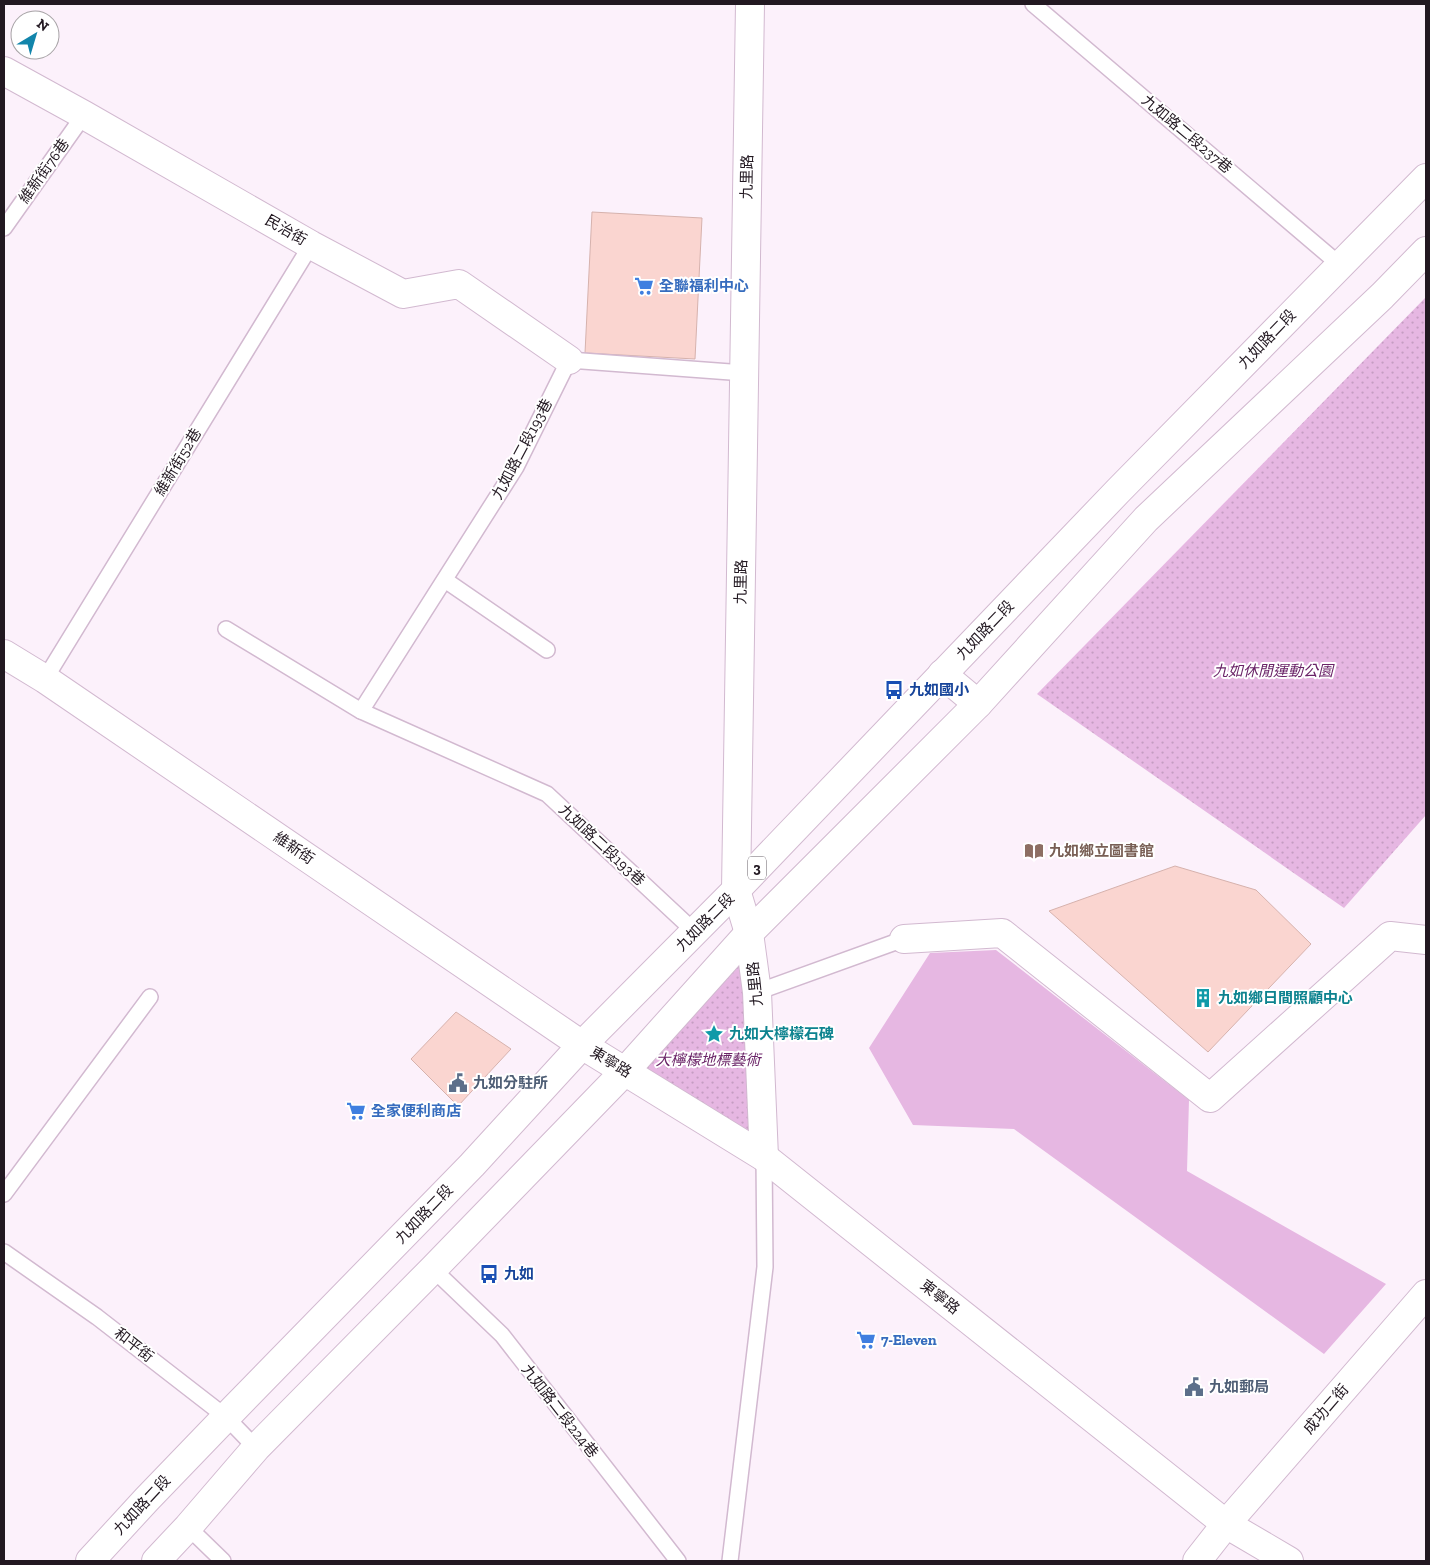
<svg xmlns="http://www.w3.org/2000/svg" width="1430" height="1565" viewBox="0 0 1430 1565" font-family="'Zilla Slab','Noto Sans TC',serif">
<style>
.grass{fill:#e6b7e2}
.park{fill:url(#park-dots)}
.building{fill:#fad5d0;stroke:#d6b2ad}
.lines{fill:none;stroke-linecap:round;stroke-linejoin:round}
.lane-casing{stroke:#d2b9d0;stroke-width:18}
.street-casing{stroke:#d2b9d0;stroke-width:30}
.secondary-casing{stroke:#d2b9d0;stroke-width:30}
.primary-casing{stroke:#d2b9d0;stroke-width:30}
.lane{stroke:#fff;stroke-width:15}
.street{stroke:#fff;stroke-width:28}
.secondary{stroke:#fff;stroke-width:28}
.primary{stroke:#fff;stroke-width:28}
.labels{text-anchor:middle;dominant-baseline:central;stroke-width:4;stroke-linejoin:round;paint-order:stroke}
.shield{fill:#fff;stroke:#645d64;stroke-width:1}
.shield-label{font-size:14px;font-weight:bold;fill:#221821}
.street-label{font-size:15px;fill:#221821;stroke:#fff}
.shop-label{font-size:15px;font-weight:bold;fill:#366cbe;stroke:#fff;text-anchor:start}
.park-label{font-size:15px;font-style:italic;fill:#6a2367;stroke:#fff}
.transit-label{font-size:15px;font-weight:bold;fill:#164399;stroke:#fff;text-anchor:start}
.education-label{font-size:15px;font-weight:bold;fill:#785e54;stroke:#fff;text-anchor:start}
.culture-label{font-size:15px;font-weight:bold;fill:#0d838f;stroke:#fff;text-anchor:start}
.service-label{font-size:15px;font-weight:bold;fill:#4e5e75;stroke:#fff;text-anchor:start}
</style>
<defs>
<pattern id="park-dots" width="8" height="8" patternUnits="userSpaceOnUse" patternTransform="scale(1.25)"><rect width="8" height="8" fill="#e6b7e2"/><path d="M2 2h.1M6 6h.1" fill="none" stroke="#c59dc2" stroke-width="1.8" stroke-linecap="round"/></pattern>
</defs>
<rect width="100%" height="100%" fill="#fcf1fb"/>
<path class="grass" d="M996,950L1189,1100L1187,1171L1386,1284L1324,1354L1014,1129L913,1125L869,1048L930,953Z"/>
<g class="park">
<path d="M1426,297V815L1344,908L1037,694Z"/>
<path d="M741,964L757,1139L641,1069Z"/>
</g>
<g class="building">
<path d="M592,212L702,218L695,359L585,353Z"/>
<path d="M1175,866L1256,890L1311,944L1208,1052L1049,911Z"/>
<path d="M456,1012L511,1049L458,1106L411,1059Z"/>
</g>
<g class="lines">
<g class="lane-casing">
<g id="lane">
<path d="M1033,4L1340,265"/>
<path d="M4,228L84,115"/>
<path d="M445,580L547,650"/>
<path d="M226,629L361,711L547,794L695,932"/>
<path d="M45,679L311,245"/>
<path d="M361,711L516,467L569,360L744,373"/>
<path d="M757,992L904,939"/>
<path d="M4,1194L150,997"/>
<path d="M4,1252L97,1317L226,1417L256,1448"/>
<path d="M433,1269L502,1335L678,1561"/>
<path d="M188,1527L223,1561"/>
<path d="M730,1561L765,1267L764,1157"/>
</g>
</g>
<g class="street-casing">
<g id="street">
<path d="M4,71L84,115L311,245L403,294L459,284L569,360"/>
<path d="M904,939L1002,933L1210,1098L1390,936L1426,940"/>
<path d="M1197,1561L1226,1524L1426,1294"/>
</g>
</g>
<g class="secondary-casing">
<g id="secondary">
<path d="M750,4L736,890L749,933L757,992L764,1157"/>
<path d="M4,654L45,679L582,1045L764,1157L1226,1524L1289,1561"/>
</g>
</g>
<g class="primary-casing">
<g id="primary">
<path d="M942,674L978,704"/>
<path d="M90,1561L147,1499L226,1417L472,1165L582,1045L736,890L1118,491L1426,178"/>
<path d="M156,1561L188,1527L256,1448L433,1269L626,1070L749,933L978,704L1146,519L1382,296L1426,251"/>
</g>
</g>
<use href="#lane" class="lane"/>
<use href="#street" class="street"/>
<use href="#secondary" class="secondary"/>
<use href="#primary" class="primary"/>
</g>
<defs>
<g id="supermarket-bare" transform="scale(1.5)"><path d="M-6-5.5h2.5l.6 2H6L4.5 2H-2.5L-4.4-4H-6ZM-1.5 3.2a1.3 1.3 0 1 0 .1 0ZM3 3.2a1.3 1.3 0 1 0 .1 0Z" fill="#3f7fe0" stroke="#fff" stroke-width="2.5" paint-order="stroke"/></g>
<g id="bus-bare" transform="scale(1.5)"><path d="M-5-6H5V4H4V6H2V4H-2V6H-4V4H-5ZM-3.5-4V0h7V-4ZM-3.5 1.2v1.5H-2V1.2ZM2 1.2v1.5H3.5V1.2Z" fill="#1a4fb4" stroke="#fff" stroke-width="2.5" paint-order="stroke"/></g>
<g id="library-bare" transform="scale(1.5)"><path d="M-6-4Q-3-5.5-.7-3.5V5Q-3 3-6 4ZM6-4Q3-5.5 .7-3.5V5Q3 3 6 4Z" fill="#8d6e63" stroke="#fff" stroke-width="2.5" paint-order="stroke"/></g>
<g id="building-bare" transform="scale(1.5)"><path d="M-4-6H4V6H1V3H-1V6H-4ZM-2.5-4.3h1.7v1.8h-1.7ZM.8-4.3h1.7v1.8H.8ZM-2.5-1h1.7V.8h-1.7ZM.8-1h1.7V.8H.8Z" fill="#0f9aa8" stroke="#fff" stroke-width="2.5" paint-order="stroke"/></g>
<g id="sight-bare" transform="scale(1.5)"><path d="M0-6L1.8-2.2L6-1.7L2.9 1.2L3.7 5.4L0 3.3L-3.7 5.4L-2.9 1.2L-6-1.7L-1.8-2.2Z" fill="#0f9aa8" stroke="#fff" stroke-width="2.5" paint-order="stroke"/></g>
<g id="civic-bare" transform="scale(1.5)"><path d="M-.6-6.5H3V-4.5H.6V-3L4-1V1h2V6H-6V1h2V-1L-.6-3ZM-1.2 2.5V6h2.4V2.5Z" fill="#5c6f8a" stroke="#fff" stroke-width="2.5" paint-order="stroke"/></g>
</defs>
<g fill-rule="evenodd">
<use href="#supermarket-bare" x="644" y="286"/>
<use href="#bus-bare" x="894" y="690"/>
<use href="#library-bare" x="1034" y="851"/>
<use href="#building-bare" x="1203" y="998"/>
<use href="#sight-bare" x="714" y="1034"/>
<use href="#civic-bare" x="458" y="1083"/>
<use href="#supermarket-bare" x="356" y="1111"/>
<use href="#bus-bare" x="489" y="1274"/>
<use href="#supermarket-bare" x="866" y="1340"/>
<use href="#civic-bare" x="1194" y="1387"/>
</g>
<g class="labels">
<rect class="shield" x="748" y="856.5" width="18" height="23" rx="4"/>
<g class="shield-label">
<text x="757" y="868">3</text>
</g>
<g class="street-label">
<text transform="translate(1187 134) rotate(40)">九如路二段237巷</text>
<text transform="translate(44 171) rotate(-55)">維新街76巷</text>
<text transform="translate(747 177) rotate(-89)">九里路</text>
<text transform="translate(286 230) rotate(30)">民治街</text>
<text transform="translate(1267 339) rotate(-46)">九如路二段</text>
<text transform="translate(522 449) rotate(-62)">九如路二段193巷</text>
<text transform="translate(178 462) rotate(-59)">維新街52巷</text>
<text transform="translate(741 582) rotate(-89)">九里路</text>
<text transform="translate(985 630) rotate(-46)">九如路二段</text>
<text transform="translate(602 845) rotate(43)">九如路二段193巷</text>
<text transform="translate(294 848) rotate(34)">維新街</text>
<text transform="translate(705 922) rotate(-45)">九如路二段</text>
<text transform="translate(755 984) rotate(-96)">九里路</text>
<text transform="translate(611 1062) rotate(31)">東寧路</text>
<text transform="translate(424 1214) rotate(-46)">九如路二段</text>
<text transform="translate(940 1297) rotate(38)">東寧路</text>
<text transform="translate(134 1345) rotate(38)">和平街</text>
<text transform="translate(1326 1409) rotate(-49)">成功二街</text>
<text transform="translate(560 1411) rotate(52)">九如路二段224巷</text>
<text transform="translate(142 1505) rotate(-47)">九如路二段</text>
</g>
<g class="shop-label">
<text x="659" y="286">全聯福利中心</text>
<text x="371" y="1111">全家便利商店</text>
<text x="881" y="1340">7-Eleven</text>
</g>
<g class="park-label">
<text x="1273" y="671">九如休閒運動公園</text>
<text x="708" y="1060">大檸檬地標藝術</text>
</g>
<g class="transit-label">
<text x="909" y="690">九如國小</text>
<text x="504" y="1274">九如</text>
</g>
<g class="education-label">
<text x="1049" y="851">九如鄉立圖書館</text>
</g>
<g class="culture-label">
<text x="1218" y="998">九如鄉日間照顧中心</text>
<text x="729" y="1034">九如大檸檬石碑</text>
</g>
<g class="service-label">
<text x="473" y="1083">九如分駐所</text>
<text x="1209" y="1387">九如郵局</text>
</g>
</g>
<rect width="1430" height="1565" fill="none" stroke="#221821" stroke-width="10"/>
<g transform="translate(35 35) rotate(38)"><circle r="24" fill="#ffffff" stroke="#a7a3a6"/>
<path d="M0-4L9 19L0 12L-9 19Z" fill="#1285ab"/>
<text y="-8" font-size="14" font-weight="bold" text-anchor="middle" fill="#221821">N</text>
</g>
</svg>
